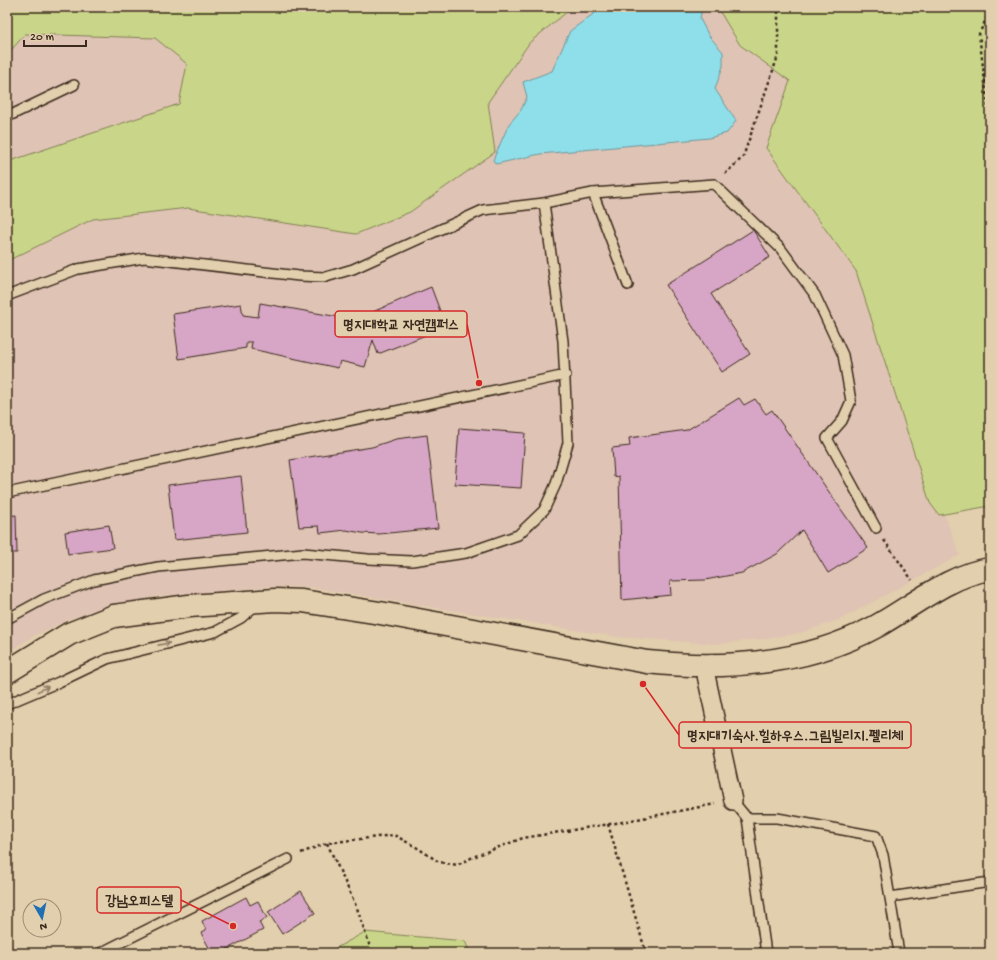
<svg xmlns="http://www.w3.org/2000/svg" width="997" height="960" viewBox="0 0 997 960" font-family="'Gochi Hand','Poor Story',sans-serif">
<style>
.built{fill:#dfc3b4}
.green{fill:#c9d689;stroke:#828054}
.water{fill:#8fdfeb;stroke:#6d9799}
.building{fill:#d7a6c6;stroke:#3b2a1e}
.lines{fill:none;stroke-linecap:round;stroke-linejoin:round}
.lane-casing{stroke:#3b2a1e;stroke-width:12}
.street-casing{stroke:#3b2a1e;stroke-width:20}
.secondary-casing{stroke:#3b2a1e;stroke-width:25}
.path{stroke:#3b2a1e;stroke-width:2.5;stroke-dasharray:3 3;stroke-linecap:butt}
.lane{stroke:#e2cfad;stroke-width:9}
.street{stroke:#e2cfad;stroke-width:17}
.secondary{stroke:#e2cfad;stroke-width:22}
.oneway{stroke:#8e7c66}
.leader{fill:none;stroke:#d62828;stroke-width:1.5}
.callout-dot{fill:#d62828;stroke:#e2cfad;stroke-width:1.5}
.callout{fill:#e2cfad;stroke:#d62828;stroke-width:1.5}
.callout-label{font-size:14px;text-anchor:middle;font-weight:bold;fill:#3b2a1e}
</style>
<rect width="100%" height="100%" fill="#e2cfad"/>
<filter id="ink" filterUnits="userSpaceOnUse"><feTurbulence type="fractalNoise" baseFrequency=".025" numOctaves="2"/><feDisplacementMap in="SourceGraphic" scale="8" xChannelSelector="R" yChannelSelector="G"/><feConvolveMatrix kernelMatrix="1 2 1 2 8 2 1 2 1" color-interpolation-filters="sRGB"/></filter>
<g filter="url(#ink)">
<path class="built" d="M7,7H976L914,437L960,555L839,620L800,633L763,639L717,644L618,637L308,587H265L160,596L110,605L70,619L34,636L7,652Z"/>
<g class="green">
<path d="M7,7H573L530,42L488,102L495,152L410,212L356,234L188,208L93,219L7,261V162L179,104L187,64L155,38L25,34L7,55Z"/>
<path d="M717,7H990V506L939,515L930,503L856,271L766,148L790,81L740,45Z"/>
<path d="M365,932L465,941L470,953H327Z"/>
</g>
<path class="water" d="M607,7H702L700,19L709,36L723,52V66L715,89L736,121L727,133L709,138L540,154L496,164L493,160L509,124L521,110L527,97L523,82L552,71L570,31L596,12Z"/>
<g class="building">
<path d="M753,230L770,257L711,294L750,354L722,372L666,285Z"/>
<path d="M431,287L446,327L378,354L373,340L365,367L340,361L338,368L251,349L252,342H246V348L179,359L173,314L241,304L243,315L258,317L260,303L350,319L349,325L366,323L363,316Z"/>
<path d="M739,398L744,405L755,399L766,414L772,410L868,548L828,573L802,530L777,554L742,573L705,580L670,581L671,595L622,600L619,476L614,477L612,448L630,446L629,438L687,430Z"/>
<path d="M459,428L525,433L521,488L455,484Z"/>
<path d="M427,435L438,528L379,534L362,533L346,530L320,533L319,526L299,527L290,460L372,447L396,439Z"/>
<path d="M241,476L247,532L174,540L168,485Z"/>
<path d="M16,515L17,553H7V516Z"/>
<path d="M109,525L113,548L68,554L65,532Z"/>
<path d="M301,891L315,913L282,934L268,912Z"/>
<path d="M246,897L250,905L258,901L267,918L259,922L263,930L220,953H212L201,933L206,930L202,921Z"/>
</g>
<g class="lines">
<g class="lane-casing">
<g id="lane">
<path d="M7,117L74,85"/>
<path d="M593,193L628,285"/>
<path d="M7,296L78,269L144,258L299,276L326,277L353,269L483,210L544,203L593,193L714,184L781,249L815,295L843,355L851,401L842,421L827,438L876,528"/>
<path d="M7,493L566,375"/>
<path d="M7,619L44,599L94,580L158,567L303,553L368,559L412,561L466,553L518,535L544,510L556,484L568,443L563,341L544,203"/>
<path d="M7,704L59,682L107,659L215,632L241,618L256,605"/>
<path d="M733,801L747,818H777L876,836L883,855L899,953"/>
<path d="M747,818L766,953"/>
<path d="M890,897L990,882"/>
<path d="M100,953L288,859"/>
</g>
</g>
<g class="street-casing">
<path id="street" d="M704,666L733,801"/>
</g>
<g class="secondary-casing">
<path id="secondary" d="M7,672L69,634L114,616L189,606L275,600L302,601L380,613L647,662C724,670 808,664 877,626C913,606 949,575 990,569"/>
</g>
<g class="path">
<path d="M990,11L979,34L990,123"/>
<path d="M725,174L743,157L778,56V7"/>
<path d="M884,540L912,580"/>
<path d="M608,824L646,953"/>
<path d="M327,843L357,908L372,953"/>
<path d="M301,853L327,843L394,835L416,847L439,862L457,865L473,857L523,838L622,822L715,804"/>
</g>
<use href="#lane" class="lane"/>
<use href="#street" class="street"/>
<use href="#secondary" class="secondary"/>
</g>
<defs><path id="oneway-shaft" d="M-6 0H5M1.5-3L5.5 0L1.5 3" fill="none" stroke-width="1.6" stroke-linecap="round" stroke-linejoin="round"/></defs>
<g class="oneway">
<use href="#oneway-shaft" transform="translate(164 644) rotate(-11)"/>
<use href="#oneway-shaft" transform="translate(43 689) rotate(-24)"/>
</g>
</g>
<path class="leader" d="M479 383L467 324M643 684L679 735M233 926L181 900"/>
<g class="callout-dot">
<circle cx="479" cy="383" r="4"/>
<circle cx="643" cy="684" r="4"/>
<circle cx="233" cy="926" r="4"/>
</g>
<g class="callout">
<rect x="335" y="311" width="132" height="26" rx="4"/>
<rect x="679" y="722" width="232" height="26" rx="4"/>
<rect x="97" y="887" width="84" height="26" rx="4"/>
</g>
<g class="callout-label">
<text x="401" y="329">명지대학교 자연캠퍼스</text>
<text x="795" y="740">명지대기숙사.힐하우스.그림빌리지.펠리체</text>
<text x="139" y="905">강남오피스텔</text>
</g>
<rect width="997" height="960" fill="none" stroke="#e2cfad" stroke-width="24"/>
<rect x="12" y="12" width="973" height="936" fill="none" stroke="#3b2a1e" stroke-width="1.5" filter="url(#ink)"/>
<g transform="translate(42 918) rotate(171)"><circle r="19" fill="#e2cfad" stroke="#9f8d74"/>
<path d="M0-3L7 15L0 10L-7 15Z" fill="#1f6fb2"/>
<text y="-6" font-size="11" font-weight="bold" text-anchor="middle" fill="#3b2a1e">N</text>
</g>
<path d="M24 40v6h62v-6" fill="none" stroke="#3b2a1e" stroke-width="2"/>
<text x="30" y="40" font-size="12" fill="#3b2a1e" stroke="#e2cfad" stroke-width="3" paint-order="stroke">20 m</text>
</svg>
